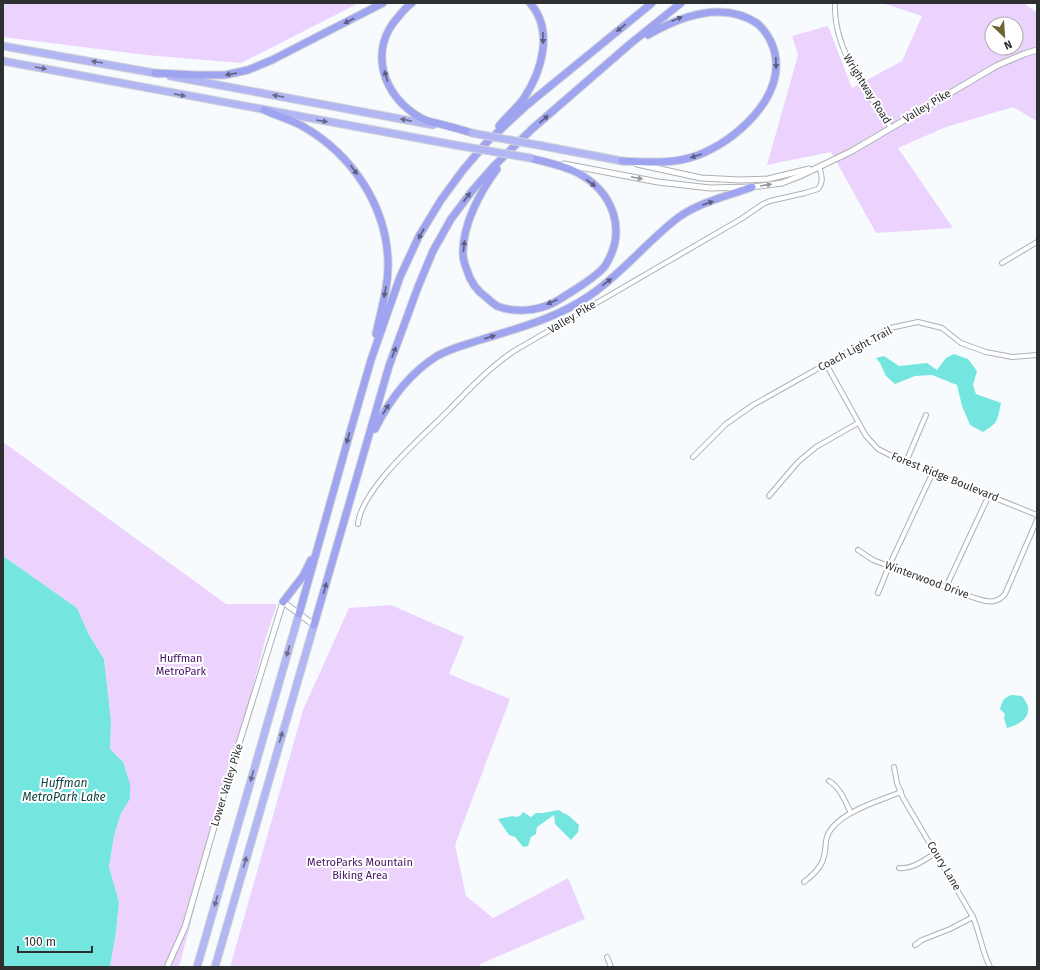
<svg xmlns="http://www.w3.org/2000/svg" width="1040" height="970" viewBox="0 0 1040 970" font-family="'Fira Sans',sans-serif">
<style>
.green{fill:#ebd3fe;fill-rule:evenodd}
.water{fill:#75e5e0}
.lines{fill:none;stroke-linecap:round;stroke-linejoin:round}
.minor-casing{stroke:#acb1b5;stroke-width:6}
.tertiary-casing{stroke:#acb1b5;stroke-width:7}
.trunk-casing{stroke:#d5d5d6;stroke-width:9}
.motorway-casing{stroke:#d5d5d6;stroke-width:9}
.minor{stroke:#fff;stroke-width:4}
.tertiary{stroke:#fff;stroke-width:5}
.trunk{stroke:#b2b6f3;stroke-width:7}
.motorway{stroke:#9ea4f0;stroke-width:7}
.trunk-bridge-casing{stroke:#d5d5d6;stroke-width:9;stroke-linecap:butt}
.trunk-bridge{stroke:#b2b6f3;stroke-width:7}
.oneway{fill:#5b5e7d}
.oneway2{fill:#696c88}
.oneway3{fill:#969798}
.labels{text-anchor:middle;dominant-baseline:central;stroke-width:4;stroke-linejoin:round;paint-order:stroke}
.street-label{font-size:11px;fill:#2e2f31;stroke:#fff}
.park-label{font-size:11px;fill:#441060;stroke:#fff}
.water-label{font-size:12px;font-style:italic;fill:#0f4442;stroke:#fff}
</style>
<rect width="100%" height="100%" fill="#f8fbfe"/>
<g class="green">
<path d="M3,3H359L241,63L146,55L3,37Z"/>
<path d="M882,3H1024L1037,13V121L1013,107L946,127L898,148L953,228L876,233L831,152L767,165L798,55L792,36L828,26L852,88L902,61L922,16ZM992,24H1016V48H992Z"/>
<path d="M3,442L226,604H277L266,637L179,967H110L116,932L119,902L109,867L114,836L121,813L130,799L123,762L110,749L111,721L104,659L89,635L77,608L3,556Z"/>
<path d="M391,605L464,637L449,674L510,699L455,845L466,896L493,918L568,878L585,919L480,964V967H230L303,710L349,608Z"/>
</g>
<g class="water">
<path d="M954,354L968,359L977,371L973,385L976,394L1001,403C997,421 999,422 983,432L970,425L962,406L957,385L932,375L915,376L895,384L886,376L880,363L876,358L884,356L899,366L927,363L937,370L946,358Z"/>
<path d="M3,556L77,608L89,635L104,659L111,721L110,749L123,762L130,784V799L121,813L114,836L109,867L119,902L116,932L110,967H3Z"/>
<path d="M1012,695L1022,696C1024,699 1028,704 1028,708C1030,719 1016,726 1007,728L1004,718L1005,714L1000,709C1002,701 1004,697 1012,695Z"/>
<path d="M559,810L563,813L568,815L579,825L578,832L571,840L555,824L554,815L537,827L536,834L531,837L528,846L523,847L515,837L509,835L498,819L513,816L516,817L520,816L523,812L531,817L536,813H543Z"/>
</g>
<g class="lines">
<g class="minor-casing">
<g id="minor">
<path d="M835,3C833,51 867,90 891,128"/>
<path d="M1002,263L1037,242"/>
<path d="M826,364L866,436L878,449L896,458L1037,515"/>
<path d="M693,457L726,424L753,405L890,328L918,322L942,328L961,343L986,352L1012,357L1037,355"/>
<path d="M906,462L926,415"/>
<path d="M769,496L798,462L816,447L858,423"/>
<path d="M358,524C361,489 423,436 448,411C469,389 489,368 514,351L741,219L763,204L770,201L805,193L818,189C824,182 822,174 819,167"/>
<path d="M858,550L873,560L972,597C984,601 995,606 1005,594L1037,520"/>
<path d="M946,587L989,495"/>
<path d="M878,593L889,566L933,472"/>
<path d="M894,767L897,783L903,798L973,917C980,933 982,952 990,967"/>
<path d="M829,781C841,788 845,802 851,813"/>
<path d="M899,868C912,870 925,859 936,853"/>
<path d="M804,882C813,875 822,867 824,856C826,850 825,843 827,837C835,813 879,801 901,792"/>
<path d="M915,945L922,940L950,929L973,917"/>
<path d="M607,957L611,967"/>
</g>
</g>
<g class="tertiary-casing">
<g id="tertiary">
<path d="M564,164L658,182L710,188L752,187L782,183L800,176L852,151L996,66L1024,54L1037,50"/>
<path d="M637,164L701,178L740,180L768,179L809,169"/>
<path d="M167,967L185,927L228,779L283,602L314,625"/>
</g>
</g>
<g class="trunk-casing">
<g id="trunk">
<path d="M3,46L160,74"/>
<path d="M3,61L455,145"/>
<path d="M170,76L433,125"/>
<path d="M543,146L622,161"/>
<path d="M197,967L299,614"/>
<path d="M215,967L314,625"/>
</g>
</g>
<g class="motorway-casing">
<g id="motorway">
<path d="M412,3C407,6 403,11 399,16C367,50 383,97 421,118C426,121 431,122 436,123C448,126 460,129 472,133"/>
<path d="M155,73L196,75H225L248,70L272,60L383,3"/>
<path d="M264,110C277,116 292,120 304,127C352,155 386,205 388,261C389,285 381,310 376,334"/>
<path d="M499,126C507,116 517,108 524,98C542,71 554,30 530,3"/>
<path d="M622,161C645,162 667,164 689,158C727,148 779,105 776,61C775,47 768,33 758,24C723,0 681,16 648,35"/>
<path d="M497,169C480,192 462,225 463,255C463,260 465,265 467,270C470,281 477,291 487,298C490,301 494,304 497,306C514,313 537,311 553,303C561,299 569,293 576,289C585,283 599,274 605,266C628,230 613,191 576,172C562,165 545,162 530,158"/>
<path d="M375,429C389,401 410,373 437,356C451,348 468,344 483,339C519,328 557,318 589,296C622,274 647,241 679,217C700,202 728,196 752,187"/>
<path d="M283,602L303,576L311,560"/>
<path d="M299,614L349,436L371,360L400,277L419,236L441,200L463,170L487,142L527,105L652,3"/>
<path d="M314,625L389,366L418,287L433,251L451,219L472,191L493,167L532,129L630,44L681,3"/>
</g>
</g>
<use href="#minor" class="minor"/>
<use href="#tertiary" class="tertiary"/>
<use href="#trunk" class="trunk"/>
<use href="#motorway" class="motorway"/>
<g class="trunk-bridge-casing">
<g id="trunk-bridge">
<path d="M472,133L543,146"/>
<path d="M455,145L530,158"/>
</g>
</g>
<use href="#trunk-bridge" class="trunk-bridge"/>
</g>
<defs><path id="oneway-solid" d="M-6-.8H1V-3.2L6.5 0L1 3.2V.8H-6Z"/></defs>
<g class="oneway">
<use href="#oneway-solid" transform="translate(677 19) rotate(-22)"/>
<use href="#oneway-solid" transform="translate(349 21) rotate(153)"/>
<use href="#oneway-solid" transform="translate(621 28) rotate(141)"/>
<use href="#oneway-solid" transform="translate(543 38) rotate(89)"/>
<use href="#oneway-solid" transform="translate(776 63) rotate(89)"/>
<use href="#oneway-solid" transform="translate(231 74) rotate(170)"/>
<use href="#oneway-solid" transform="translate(386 76) rotate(-107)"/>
<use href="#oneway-solid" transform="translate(544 119) rotate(-41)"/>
<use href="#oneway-solid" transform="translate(696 156) rotate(161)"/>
<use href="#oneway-solid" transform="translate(354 170) rotate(54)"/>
<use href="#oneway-solid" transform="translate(591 183) rotate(38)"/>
<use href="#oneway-solid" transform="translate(467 197) rotate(-53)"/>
<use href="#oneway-solid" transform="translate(708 203) rotate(-19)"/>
<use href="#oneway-solid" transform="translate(421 234) rotate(119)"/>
<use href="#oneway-solid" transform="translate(464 246) rotate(-84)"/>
<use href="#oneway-solid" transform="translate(607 282) rotate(-38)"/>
<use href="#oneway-solid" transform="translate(385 292) rotate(101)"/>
<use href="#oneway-solid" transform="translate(552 302) rotate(156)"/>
<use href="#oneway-solid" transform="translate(490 337) rotate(-18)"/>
<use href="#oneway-solid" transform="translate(394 352) rotate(-70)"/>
<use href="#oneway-solid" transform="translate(386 409) rotate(-58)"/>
<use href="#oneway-solid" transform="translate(348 438) rotate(106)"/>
<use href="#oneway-solid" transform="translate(325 588) rotate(-74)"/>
</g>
<g class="oneway2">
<use href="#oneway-solid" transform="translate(97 62) rotate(-170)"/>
<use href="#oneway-solid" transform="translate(41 68) rotate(10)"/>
<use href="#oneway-solid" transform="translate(180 95) rotate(11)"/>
<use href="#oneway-solid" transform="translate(278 96) rotate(-169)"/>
<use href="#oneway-solid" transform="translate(406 120) rotate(-169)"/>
<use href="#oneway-solid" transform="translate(322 121) rotate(9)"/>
<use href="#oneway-solid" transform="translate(288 651) rotate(107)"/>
<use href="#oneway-solid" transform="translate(281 737) rotate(-74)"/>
<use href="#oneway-solid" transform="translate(252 776) rotate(106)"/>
<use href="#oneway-solid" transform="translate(245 862) rotate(-74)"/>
<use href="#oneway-solid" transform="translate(216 901) rotate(106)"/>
</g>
<g class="oneway3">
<use href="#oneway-solid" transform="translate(637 178) rotate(11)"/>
<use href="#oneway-solid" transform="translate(766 185) rotate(-9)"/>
</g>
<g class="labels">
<g class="street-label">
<text transform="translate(867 89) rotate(58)">Wrightway Road</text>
<text transform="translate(927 106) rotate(-31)">Valley Pike</text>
<text transform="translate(572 317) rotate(-31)">Valley Pike</text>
<text transform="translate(855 349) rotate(-28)">Coach Light Trail</text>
<text transform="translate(945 477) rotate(22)">Forest Ridge Boulevard</text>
<text transform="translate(927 580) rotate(20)">Winterwood Drive</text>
<text transform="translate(227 785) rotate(-73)">Lower Valley Pike</text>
<text transform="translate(944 866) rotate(59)">Coury Lane</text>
</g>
<g class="park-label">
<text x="181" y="658">Huffman<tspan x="181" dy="13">MetroPark</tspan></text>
<text x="360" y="862">MetroParks Mountain<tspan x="360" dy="13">Biking Area</tspan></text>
</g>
<g class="water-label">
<text x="64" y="783">Huffman<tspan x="64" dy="14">MetroPark Lake</tspan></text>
</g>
</g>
<rect width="1040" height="970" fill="none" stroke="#2e2f31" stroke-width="8"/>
<g transform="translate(1004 36) rotate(155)"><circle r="19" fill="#ffffff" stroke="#abacad"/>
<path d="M0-3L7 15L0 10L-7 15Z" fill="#6c6633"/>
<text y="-6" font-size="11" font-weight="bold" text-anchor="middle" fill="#2e2f31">N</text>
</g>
<path d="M18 946v6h74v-6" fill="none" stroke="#2e2f31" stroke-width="2"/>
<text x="24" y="946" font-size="12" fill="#2e2f31" stroke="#ffffff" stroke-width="3" paint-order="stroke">100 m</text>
</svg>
